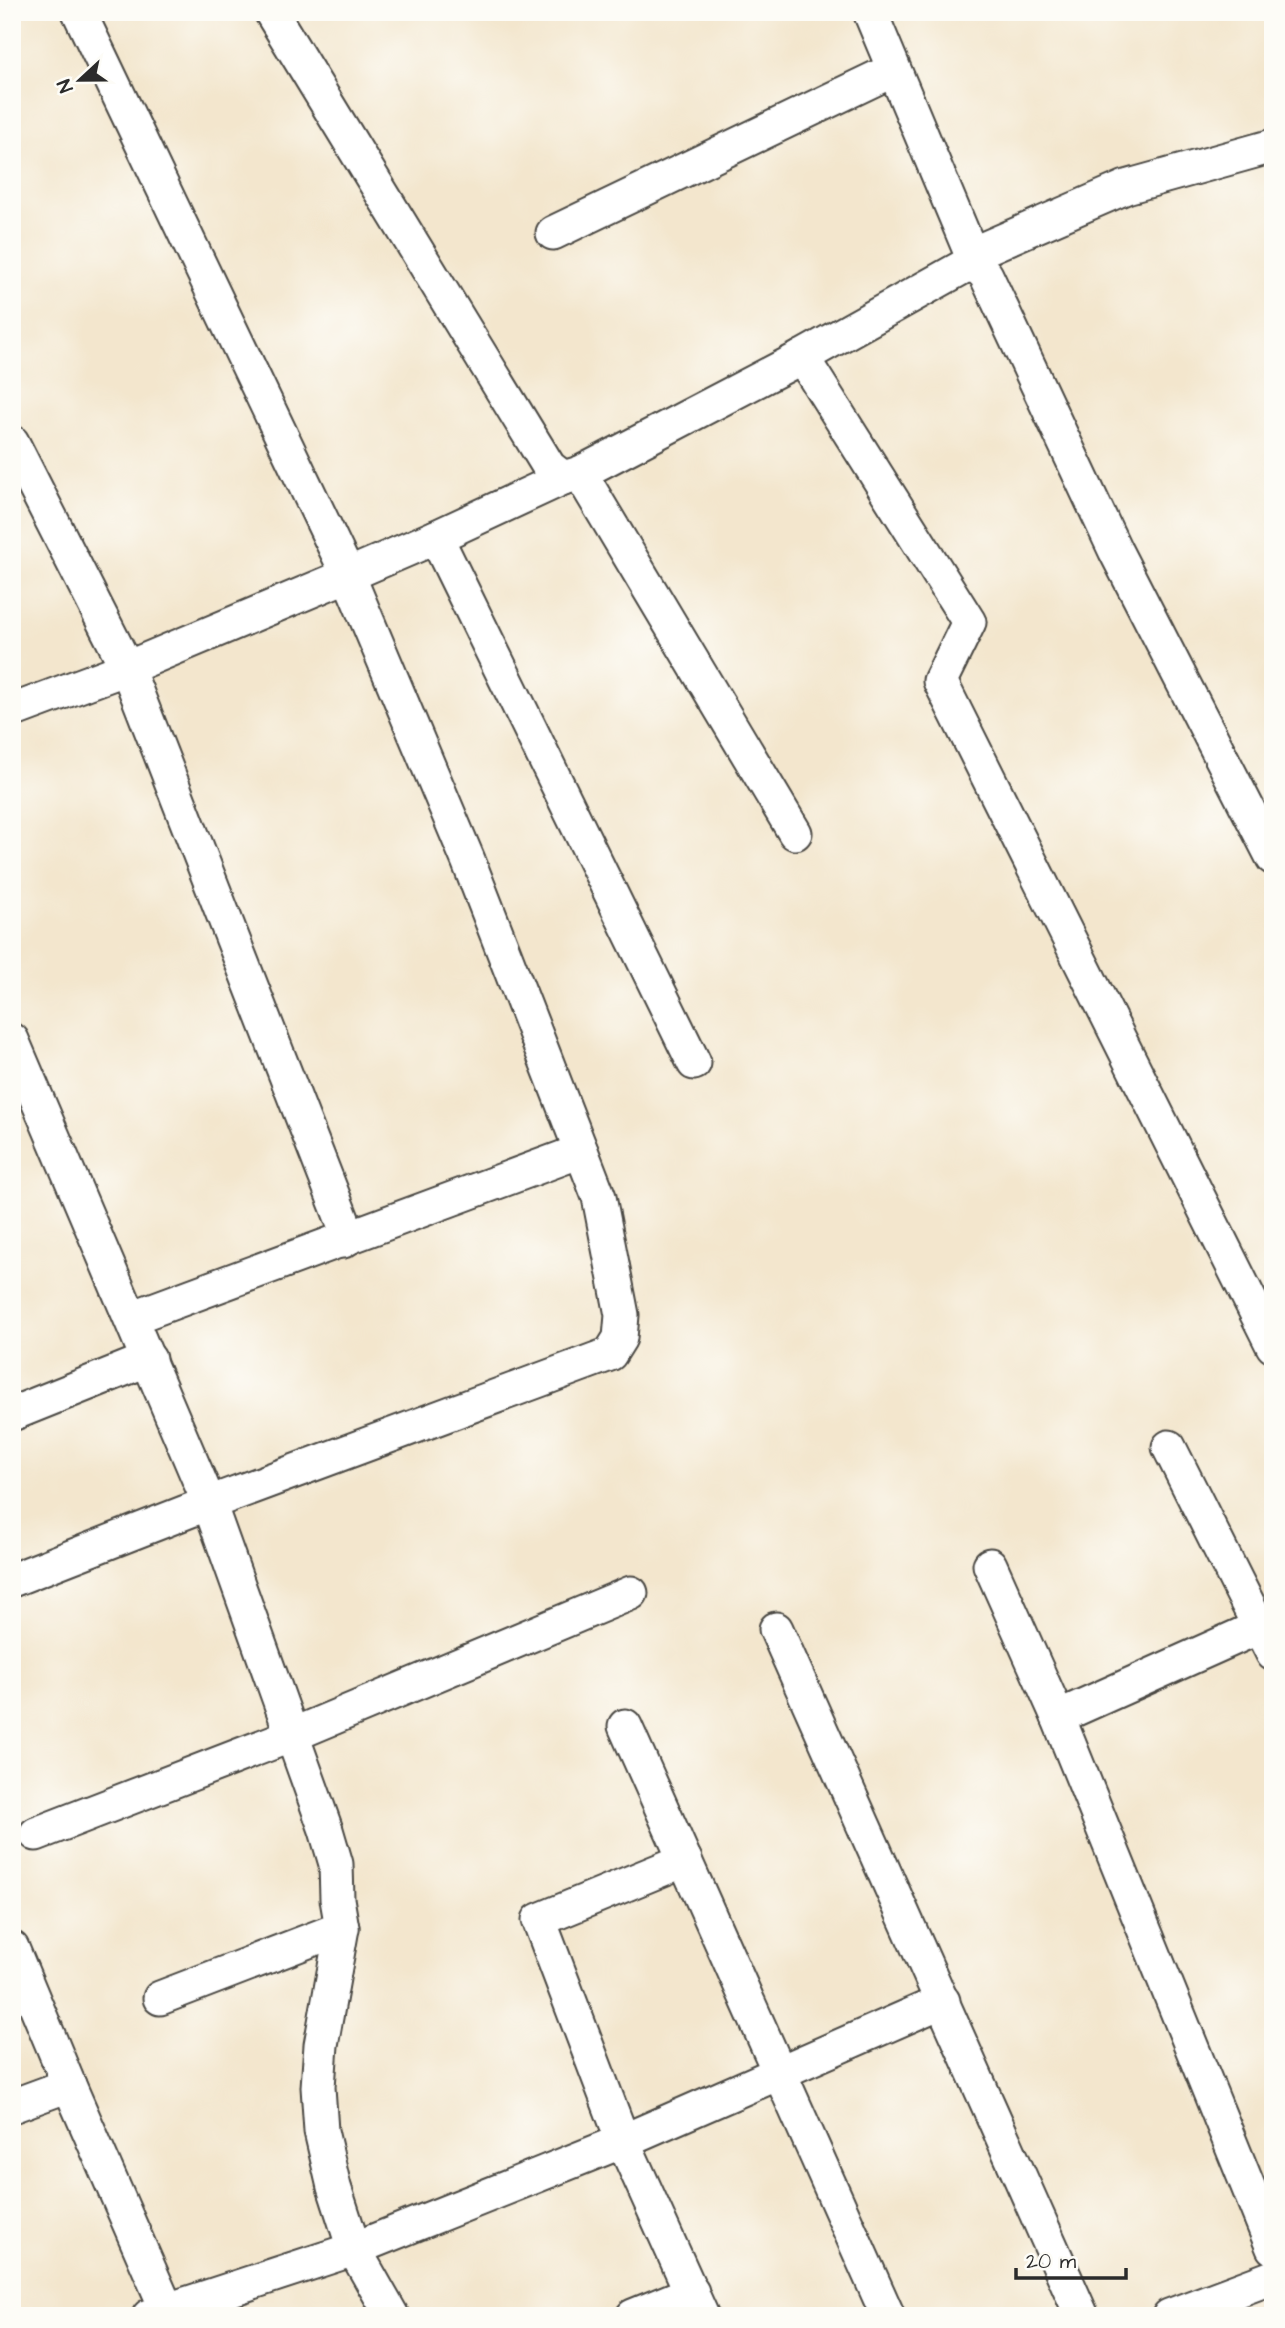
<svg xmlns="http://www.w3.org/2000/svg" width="1285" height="2328" viewBox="0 0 1285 2328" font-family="'Architects Daughter',sans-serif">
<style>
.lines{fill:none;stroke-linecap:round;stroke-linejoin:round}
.street-casing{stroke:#494743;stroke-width:37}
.street{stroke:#fff;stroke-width:33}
</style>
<rect width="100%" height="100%" fill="#fdfcf7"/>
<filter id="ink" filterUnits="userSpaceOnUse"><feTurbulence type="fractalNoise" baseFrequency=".0143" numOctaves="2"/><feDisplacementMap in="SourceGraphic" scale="14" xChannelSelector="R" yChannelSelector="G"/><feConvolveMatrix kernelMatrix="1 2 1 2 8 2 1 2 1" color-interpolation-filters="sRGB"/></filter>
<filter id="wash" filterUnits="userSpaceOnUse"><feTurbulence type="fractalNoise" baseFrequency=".00686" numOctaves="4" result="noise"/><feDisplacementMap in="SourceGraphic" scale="28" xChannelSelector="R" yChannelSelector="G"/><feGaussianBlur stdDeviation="1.57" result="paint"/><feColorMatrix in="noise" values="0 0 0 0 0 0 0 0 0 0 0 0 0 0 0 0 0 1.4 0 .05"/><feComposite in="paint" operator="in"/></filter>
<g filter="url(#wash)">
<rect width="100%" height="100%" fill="#f3e6cd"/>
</g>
<g filter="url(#ink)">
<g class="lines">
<g class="street-casing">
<g id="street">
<path d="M271,12L549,467L563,478L580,473L802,357L963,267L976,265L986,275L1115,550L1273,858"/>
<path d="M870,12L976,265"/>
<path d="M553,233L893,70"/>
<path d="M972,254L1126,187L1273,146"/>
<path d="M802,357L969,622L940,681L1273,1346"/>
<path d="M12,442L127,668L349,1237L343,1241"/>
<path d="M580,473L795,833"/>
<path d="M436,537L694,1063"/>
<path d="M12,711L127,668L348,575L79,12"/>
<path d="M12,1040L209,1503L12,1580"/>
<path d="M131,1318L581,1151"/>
<path d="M12,1414L149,1359"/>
<path d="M1169,1447L1273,1654"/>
<path d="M990,1565L1058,1717L1273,2248"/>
<path d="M776,1629L1082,2316"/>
<path d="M1058,1717L1259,1627"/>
<path d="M625,1726L888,2316"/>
<path d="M36,1834L292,1735L631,1593"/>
<path d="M685,1860L539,1920L623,2141L702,2316"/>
<path d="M12,1948L69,2085L167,2310"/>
<path d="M160,1998L342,1928"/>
<path d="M12,2106L69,2085"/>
<path d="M149,2316L354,2249L334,2187L321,2131L318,2087L321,2045L342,1928L337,1899L336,1864L326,1830L209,1503L610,1354L620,1338L622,1315L599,1197L468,860L348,575L436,537L563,478"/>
<path d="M392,2316L354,2249L623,2141L943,2001"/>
<path d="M633,2316L692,2292"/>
<path d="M1169,2316L1273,2277"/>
</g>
</g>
<use href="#street" class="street"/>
</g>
</g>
<rect width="1285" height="2328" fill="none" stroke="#fdfcf7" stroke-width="42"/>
<g transform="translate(80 80) rotate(248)" stroke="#fdfcf7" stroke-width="5" paint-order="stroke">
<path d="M0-5L12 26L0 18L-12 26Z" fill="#2b2b2b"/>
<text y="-10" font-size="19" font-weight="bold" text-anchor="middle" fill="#2b2b2b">N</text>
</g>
<path d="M1016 2268v10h110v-10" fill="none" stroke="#2b2b2b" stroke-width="3.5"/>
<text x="1026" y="2268" font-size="21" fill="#2b2b2b" stroke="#fdfcf7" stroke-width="5" paint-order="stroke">20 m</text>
</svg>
